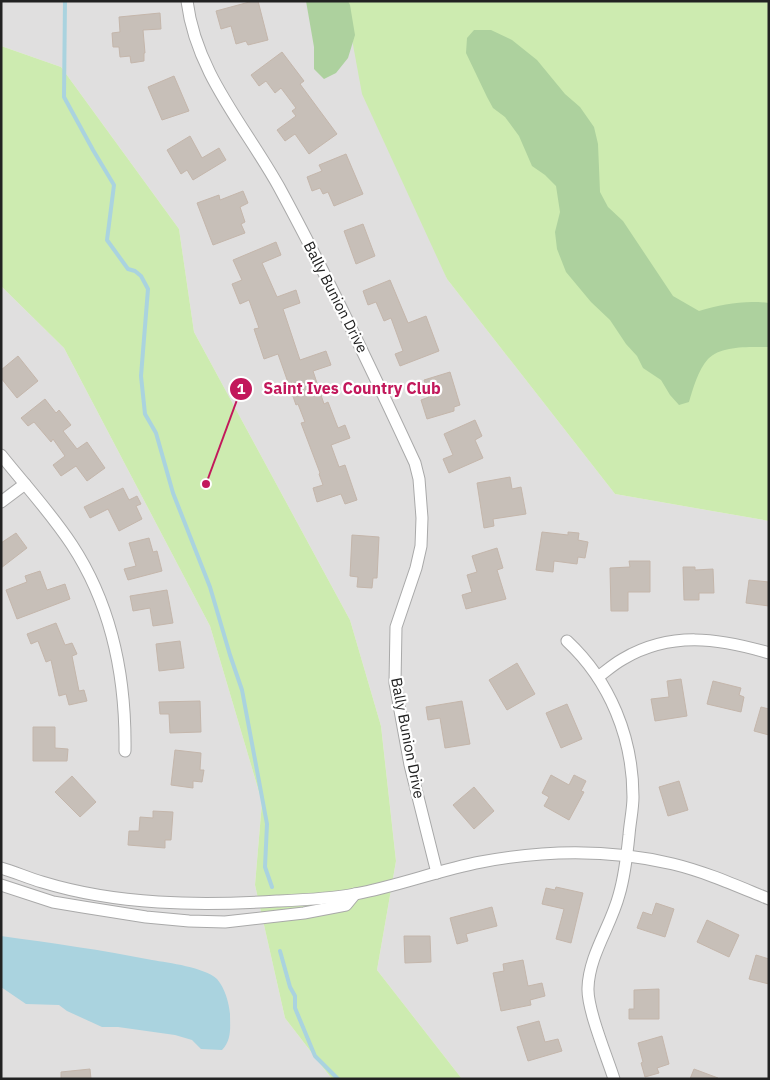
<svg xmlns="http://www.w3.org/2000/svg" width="770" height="1080" viewBox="0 0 770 1080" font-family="'IBM Plex Sans',sans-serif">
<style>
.residential{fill:#e0dfdf}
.grass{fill:#cdebb0}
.forest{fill:#add19e}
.water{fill:#aad3df}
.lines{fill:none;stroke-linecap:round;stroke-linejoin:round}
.stream{stroke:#aad3df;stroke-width:4}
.building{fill:#c7bfb8;stroke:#c4b6ab}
.minor-casing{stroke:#a9a9a9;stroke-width:13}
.minor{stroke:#fff;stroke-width:11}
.labels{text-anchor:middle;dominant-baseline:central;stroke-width:4.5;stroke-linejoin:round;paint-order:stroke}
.street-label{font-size:15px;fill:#222;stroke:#fff}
.leader{fill:none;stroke:#c2185b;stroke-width:2}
.callout-dot{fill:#c2185b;stroke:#fff;stroke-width:2}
.mark-label{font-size:15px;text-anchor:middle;font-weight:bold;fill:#fff}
.callout-label{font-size:16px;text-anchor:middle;font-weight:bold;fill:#c2185b;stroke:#fff;stroke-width:4.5;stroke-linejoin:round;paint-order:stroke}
</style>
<rect width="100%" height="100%" fill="#f2efe9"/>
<g class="residential">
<path d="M1,1H345L447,279L615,494L769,521V1079H462L377,970L396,861L381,726L350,620L194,332L179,229L61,67L1,46Z"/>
<path d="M1,286L64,348L210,626L262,802L255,885L285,1018L332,1079H1Z"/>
</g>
<g class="grass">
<path d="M345,1H769V521L615,494L447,279L362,94Z"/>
<path d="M1,46L61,67L179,229L194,332L350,620L381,726L396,861L377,970L462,1079H332L285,1018L255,885L262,802L210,626L64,348L1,286Z"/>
</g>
<g class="forest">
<path d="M306,1H348L350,5L355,35L348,58L336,73L324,79L314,69V47Z"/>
<path d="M474,30H491L512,40L537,60L565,94L580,107L594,127L598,144L600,192L608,207L623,221L673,296L699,311C723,304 744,300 769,303V347C751,347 721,345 708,359C698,370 693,389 689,402L679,405L670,395L661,380L643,368L637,356L626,344L610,320L591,302L566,272L557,249L555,232L560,212L556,186L545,175L532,166L519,136L505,117L493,108L487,97L466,53L467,38Z"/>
</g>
<path class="water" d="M1,936C52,943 102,950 152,960C169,963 204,967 217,979C225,988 229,1003 230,1014C230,1027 232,1040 222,1050L201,1049L192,1040L175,1035L118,1027H102L67,1011L59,1005L26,1004L1,987Z"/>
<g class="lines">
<g class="stream">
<path d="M65,1L64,97L93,150L114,185L107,240L128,269L135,271L141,276L148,289L141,376L145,414L156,433L173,493L210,587L230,655L242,690L267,824L265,867L272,887"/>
<path d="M280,951L290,987L295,996V1008L315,1056L338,1079"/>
</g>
</g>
<g class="building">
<path d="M253,1H258L268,40L248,45L246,41L236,44L231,26L221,29L216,11Z"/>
<path d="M160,13L161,29L143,30L145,53H144V61L131,63L130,56L120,57L119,47H113L112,33L120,32L119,17Z"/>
<path d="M282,52L304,81L300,84L337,134L309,154L295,134L285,141L277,130L296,116L292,111L296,108L281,88L275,93L266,81L259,86L251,75Z"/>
<path d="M174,76L189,111L162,120L148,87Z"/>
<path d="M190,136L202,158L219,148L226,160L193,180L187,170L181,174L167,150Z"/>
<path d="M346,154L363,194L334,206L328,192L323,194L320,188L312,191L307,177L322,171L319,165Z"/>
<path d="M243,191L248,203L240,207L245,222L241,224L245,233L213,245L197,203L219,195L220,200Z"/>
<path d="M363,224L375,256L356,264L344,231Z"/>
<path d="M276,242L281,255L262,263L277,297L296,290L300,303L283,309L300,360L326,351L331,365L313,371L324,404L328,402L338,428L345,425L350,438L331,445L339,467L345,465L357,500L345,504L341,494L317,502L313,488L323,485L319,474L320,473L301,423L305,422L298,404L296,405L278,354L264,359L254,329L259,328L249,300L240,304L232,284L242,280L233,260Z"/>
<path d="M390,280L408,323L426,316L439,351L400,366L395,354L403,351L391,318L384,321L376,302L368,305L363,291Z"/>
<path d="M18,356L38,381L17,398L1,378V370Z"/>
<path d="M450,372L460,405L454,407V411L427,419L421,400L429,397L424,380Z"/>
<path d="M45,399L56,413L59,410L71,425L63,431L77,449L87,442L105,468L87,481L76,466L61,476L53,465L65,456L53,439L51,442L34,422L28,426L21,418Z"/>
<path d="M475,420L482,436L475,440L483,458L449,473L443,459L453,455L444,434Z"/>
<path d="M510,477L512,489L521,487L526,514L493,519L494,526L484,528L477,483Z"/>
<path d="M123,488L129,500L137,496L141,504L136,506L142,519L119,531L108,509L90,518L84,507Z"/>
<path d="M542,532L568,535V532L579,533L578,540L588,542L585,558L578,557L577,564L554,561L553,572L536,570Z"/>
<path d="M16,533L27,548L1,568V543Z"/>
<path d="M352,535L379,537L377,578H373L372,588L357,587L358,577L350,576Z"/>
<path d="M149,538L153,552L157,551L162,571L128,580L124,569L136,566L129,543Z"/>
<path d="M497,548L503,568L497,570L506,599L466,609L462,595L472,592L467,575L477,572L472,556Z"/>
<path d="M629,561H650V592H628V611H611L610,568L630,567Z"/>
<path d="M683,567H695V570L713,569L714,593H699V600H684Z"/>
<path d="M40,571L47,590L65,584L70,599L17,619L6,590L27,582L25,576Z"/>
<path d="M749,580L769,582V606L746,603Z"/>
<path d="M167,590L173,623L153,626L150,608L133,611L130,596Z"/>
<path d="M56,623L65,645L72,643L77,654L72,656L79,691L84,690L87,701L69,705L66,694L59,696L51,660L46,662L38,641L31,644L27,634Z"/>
<path d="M180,641L184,668L159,671L156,644Z"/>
<path d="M517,663L535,694L507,710L489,680Z"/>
<path d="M681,679L687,716L655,721L651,699L669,697L667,681Z"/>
<path d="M713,681L741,688L739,695L744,697L741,712L707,704Z"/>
<path d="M200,701L201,732L170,733L169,714H160L159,702Z"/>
<path d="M462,701L470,744L445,748L440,718L428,720L426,707Z"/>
<path d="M567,704L582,739L561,748L546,713Z"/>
<path d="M761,707L769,709V735L754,731Z"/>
<path d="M33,727H55V748L68,749L67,761H33Z"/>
<path d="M175,750L201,753L200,770H204L202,782L193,781V788L171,785Z"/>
<path d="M551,775L569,785L574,775L586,781L581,791L584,792L569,820L544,806L549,797L542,793Z"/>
<path d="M72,776L96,802L80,817L55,792Z"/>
<path d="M679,781L688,810L668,816L659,787Z"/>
<path d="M474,787L494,811L474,829L453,805Z"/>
<path d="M153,811L173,812L171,840H165V848L128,845L129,831H139L140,817L153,818Z"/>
<path d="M556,887L583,893L571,943L556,939L564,909L542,904L546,888L555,890Z"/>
<path d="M656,903L674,909L665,937L637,928L643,912L652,915Z"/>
<path d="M492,907L497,926L466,934L468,941L457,944L450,918Z"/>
<path d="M707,920L739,935L729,957L697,942Z"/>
<path d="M404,936H430L431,962L405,963Z"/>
<path d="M756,955L769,959V984L749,979Z"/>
<path d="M523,960L528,986L542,983L545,996L530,1000L531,1005L501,1011L493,973L504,971L503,964Z"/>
<path d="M659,989V1019H629V1009H634V990Z"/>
<path d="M539,1021L545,1042L558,1039L562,1051L528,1061L517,1027Z"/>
<path d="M662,1036L669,1064L657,1068L659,1073L645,1077L641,1063L643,1062L638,1043Z"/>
<path d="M90,1069L91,1079H61V1072Z"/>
<path d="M694,1069L718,1078V1079H690Z"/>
</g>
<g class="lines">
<g class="minor-casing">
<g id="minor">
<path d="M187,1C196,73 245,126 279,187C328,277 372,370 415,463L419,479L422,518L421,546L416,568L396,627L395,683L410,765L437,873"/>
<path d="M1,455C25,485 51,513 72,545C112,606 126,679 125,751"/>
<path d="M1,502L25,484"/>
<path d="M567,641C610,681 633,738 633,797C633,809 630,822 629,835C627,855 625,875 619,895C611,926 589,955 588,988C587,1009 607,1057 614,1079"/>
<path d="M598,677C606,671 614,664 623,659C671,631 718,638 769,653"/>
<path d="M1,868C15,872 28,878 42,882C117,905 199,906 277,901C302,900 330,899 355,894C398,886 439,870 481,862C544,850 610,849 673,864C706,872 737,886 769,899"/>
<path d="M1,885L53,902L83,907L146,917L189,921L225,922L304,913L346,905L355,894"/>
</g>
</g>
<use href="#minor" class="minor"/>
</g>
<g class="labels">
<g class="street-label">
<text transform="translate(336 297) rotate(63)">Bally Bunion Drive</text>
<text transform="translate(408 738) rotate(79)">Bally Bunion Drive</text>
</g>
</g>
<path class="leader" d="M206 484L241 389"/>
<g class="callout-dot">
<circle cx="206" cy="484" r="5"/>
<circle cx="241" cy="389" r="12"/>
</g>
<g class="mark-label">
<text x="241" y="394">1</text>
</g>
<g class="callout-label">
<text x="352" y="394">Saint Ives Country Club</text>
</g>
<rect width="770" height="1080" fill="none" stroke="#222222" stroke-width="5"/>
</svg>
